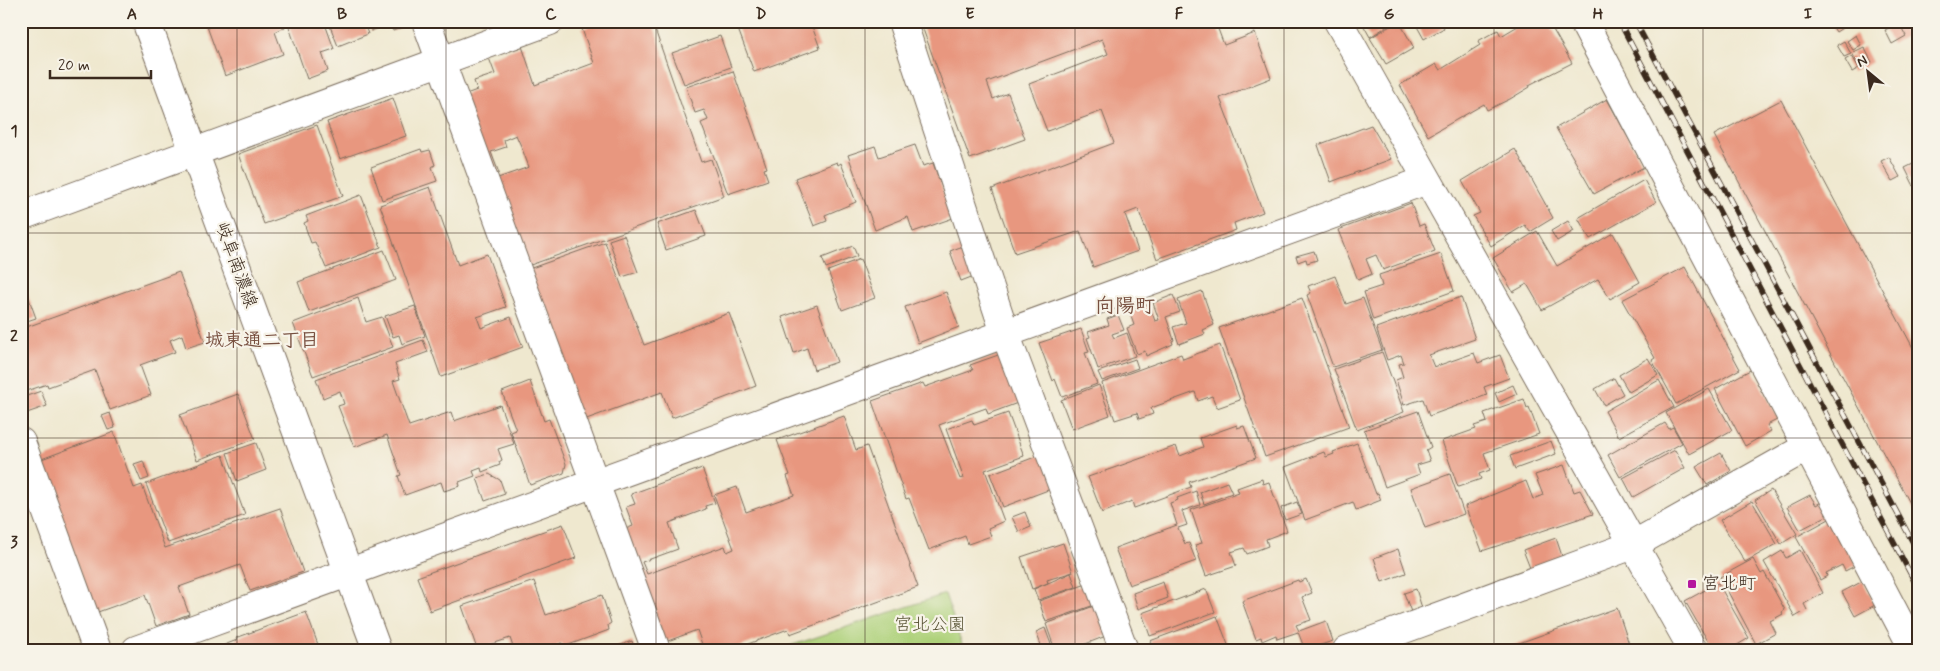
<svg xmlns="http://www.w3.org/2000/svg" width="1940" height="671" viewBox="0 0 1940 671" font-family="Mynerve,'Klee One',sans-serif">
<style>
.green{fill:#aed17a;stroke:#747e4c}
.building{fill:#e8977f}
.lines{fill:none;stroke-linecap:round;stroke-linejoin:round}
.street-casing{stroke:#7a6c5c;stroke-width:30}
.primary-casing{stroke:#7a6c5c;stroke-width:30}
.street{stroke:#fff;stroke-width:28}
.primary{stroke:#fff;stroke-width:28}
.rail-casing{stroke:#3b2a1e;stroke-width:5.5}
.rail{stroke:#f7f3e8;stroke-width:4;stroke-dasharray:11;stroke-linecap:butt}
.grid{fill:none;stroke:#3b2a1e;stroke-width:1;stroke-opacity:0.55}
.poi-dot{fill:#b5179e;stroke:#f7f3e8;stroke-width:2}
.labels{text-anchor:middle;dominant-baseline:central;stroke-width:4.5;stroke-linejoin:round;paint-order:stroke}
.street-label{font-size:18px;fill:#3b2a1e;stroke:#f7f3e8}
.poi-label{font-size:18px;fill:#3b2a1e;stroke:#f7f3e8;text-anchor:start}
.park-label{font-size:18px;fill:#585435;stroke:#f7f3e8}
.neighbourhood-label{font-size:19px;font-weight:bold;fill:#785040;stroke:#f7f3e8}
.quarter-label{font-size:20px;font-weight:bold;fill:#785040;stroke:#f7f3e8}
.neatline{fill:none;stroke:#3b2a1e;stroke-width:2}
.grid-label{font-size:16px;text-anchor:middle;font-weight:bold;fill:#3b2a1e}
</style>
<rect width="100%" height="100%" fill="#f7f3e8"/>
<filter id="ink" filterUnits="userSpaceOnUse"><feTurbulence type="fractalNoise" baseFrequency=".02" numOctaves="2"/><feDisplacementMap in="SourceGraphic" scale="10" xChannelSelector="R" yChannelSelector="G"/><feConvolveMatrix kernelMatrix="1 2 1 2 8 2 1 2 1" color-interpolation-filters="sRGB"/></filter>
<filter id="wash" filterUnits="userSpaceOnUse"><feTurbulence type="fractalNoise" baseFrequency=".0096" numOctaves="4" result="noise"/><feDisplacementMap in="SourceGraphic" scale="20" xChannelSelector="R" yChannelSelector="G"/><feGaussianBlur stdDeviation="1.12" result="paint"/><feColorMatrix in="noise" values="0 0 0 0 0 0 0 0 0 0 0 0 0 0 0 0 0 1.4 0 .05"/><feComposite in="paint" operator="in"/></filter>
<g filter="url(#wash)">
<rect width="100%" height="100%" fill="#efe8cf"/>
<path class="green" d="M945,594L964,650H778Z"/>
<g id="blocks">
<g class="building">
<path d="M205,21H283L285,27L275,32L283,54L225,76Z"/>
<path d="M287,21H324L334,49L322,53L328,71L307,79Z"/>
<path d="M328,21H363L368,34L338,46Z"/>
<path d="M367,21H404L406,26L393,31L390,24L371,31Z"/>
<path d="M604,21H652L701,162L711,159L724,196L522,268L495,179L529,167L521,146L516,135L504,140L506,147L491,152L499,173L485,179L455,98L477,90L474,81L495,74L489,58L522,46L535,85L594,63L582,29Z"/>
<path d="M735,21H810L820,48L754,72Z"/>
<path d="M920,21H1161L1163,28L1182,21H1215L1224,45L1255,33L1271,78L1220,98L1263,212L1234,223L1236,230L1157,259L1138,209L1125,214L1138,251L1093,267L1080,231L1015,253L992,189L1114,143L1102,111L1047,131L1029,84L1108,54L1102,39L987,82L993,99L1008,93L1025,139L970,159Z"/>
<path d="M1361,21H1396L1370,37Z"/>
<path d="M1399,21L1414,48L1386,64L1370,38Z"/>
<path d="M1414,21H1441L1444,28L1424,39Z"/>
<path d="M1532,21H1548L1572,63L1529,85L1530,87L1510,99L1487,110L1484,104L1428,136L1400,85L1436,64L1440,70L1480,45L1478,41L1498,30L1501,36L1523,23L1524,25Z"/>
<path d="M1829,21H1853L1836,32Z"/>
<path d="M1899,23L1906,36L1892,44L1885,30Z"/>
<path d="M1856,35L1861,45L1853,50L1847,41Z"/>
<path d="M720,36L731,67L684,84L672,53Z"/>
<path d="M1844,41L1851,54L1844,57L1837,45Z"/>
<path d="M1864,47L1872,62L1861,69L1852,53Z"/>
<path d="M1852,56L1859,68L1852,72L1845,60Z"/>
<path d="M733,71L767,168L764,169L768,180L728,194L701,123L708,120L704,110L695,113L686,87Z"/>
<path d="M393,98L406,136L340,159L327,122Z"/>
<path d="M1607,99L1644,167L1594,194L1556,128Z"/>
<path d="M1781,100L1919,359V520L1714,135Z"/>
<path d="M317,125L343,196L264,224L238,154Z"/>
<path d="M1371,125L1391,159L1331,182L1318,145Z"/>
<path d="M915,145L923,166L933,163L953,218L913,232L908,217L875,230L848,155L875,146L879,157Z"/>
<path d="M421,149L422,152L430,150L435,165L432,167L437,181L382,200L371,167Z"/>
<path d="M1515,149L1553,218L1530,232L1525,225L1491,246L1473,216L1480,213L1462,181Z"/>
<path d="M1889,157L1900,177L1892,181L1881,161Z"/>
<path d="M1919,161V196L1905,168Z"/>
<path d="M837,162L838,165L841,163L856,202L825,215L827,221L814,226L795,178Z"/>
<path d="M1644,180L1656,202L1590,239L1578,218Z"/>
<path d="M430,187L458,265L487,254L506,307L477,317L481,328L511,317L523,347L441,377L380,205Z"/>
<path d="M361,195L381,247L326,268L315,242L311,243L304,223L308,221L306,216Z"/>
<path d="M1411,203L1419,226L1424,224L1435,251L1383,270L1376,255L1366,259L1372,274L1358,280L1338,230Z"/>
<path d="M696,210L706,236L666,250L657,224Z"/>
<path d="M1568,221L1574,231L1557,241L1551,231Z"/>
<path d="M1537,231L1557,266L1613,233L1640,282L1610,299L1598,279L1542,310L1527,284L1513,292L1493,258Z"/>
<path d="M624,235L638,272L622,277L609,240Z"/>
<path d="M605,242L644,345L729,313L756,386L672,418L662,392L578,422L523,271Z"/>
<path d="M853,246L857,256L826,268L822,258Z"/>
<path d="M963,246L974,276L961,281L950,251Z"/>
<path d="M384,250L396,280L309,312L298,282Z"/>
<path d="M1314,251L1317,260L1307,263L1306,259L1298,262L1296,256Z"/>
<path d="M1441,254L1454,291L1373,320L1364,292L1382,286L1379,275Z"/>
<path d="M860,259L875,298L842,310L828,271Z"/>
<path d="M1685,267L1740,369L1676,404L1652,360L1655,358L1622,300Z"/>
<path d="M179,272L205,342L186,348L182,335L170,340L175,352L140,365L151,395L110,410L95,370L48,387L47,384L21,393V329Z"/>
<path d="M1335,276L1346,304L1363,298L1382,350L1333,367L1307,295L1311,293L1308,286Z"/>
<path d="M21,277L36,318L21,323Z"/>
<path d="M1202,291L1214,325L1203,330L1205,334L1179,344L1173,327L1186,323L1178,300Z"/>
<path d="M946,292L959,327L918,343L905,307Z"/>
<path d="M1173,295L1180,312L1166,317L1174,340L1172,341L1173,344L1146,356L1145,351L1137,354L1127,328L1134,325L1129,311L1149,304L1155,321L1159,320L1153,303Z"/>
<path d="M1461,297L1475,339L1429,355L1434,367L1474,353L1478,363L1500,355L1509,378L1484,387L1487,395L1429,416L1423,399L1404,405L1396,380L1403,377L1399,364L1404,363L1401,355L1387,360L1376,328Z"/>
<path d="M358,298L366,322L382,317L393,347L313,376L293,323Z"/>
<path d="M1302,298L1349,427L1265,457L1219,328Z"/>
<path d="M817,305L837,362L814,370L807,348L794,353L782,317Z"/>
<path d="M415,306L425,336L402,344L399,335L393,337L385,316Z"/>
<path d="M1118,315L1124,330L1112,334L1114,338L1127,333L1135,356L1098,369L1087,338L1090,337L1088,332L1109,325L1107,319Z"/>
<path d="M1081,329L1089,352L1085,353L1097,384L1062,397L1055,379L1053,381L1039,343Z"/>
<path d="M423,340L428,352L395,364L400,379L393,381L409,426L451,412L454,421L500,405L514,444L498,449L502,460L499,462L500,465L482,472L481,468L473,471L475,476L459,482L460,486L444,491L441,482L405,495L398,476L401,475L387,435L354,447L338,406L344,404L340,391L323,398L316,379Z"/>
<path d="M1220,345L1240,400L1217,408L1212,396L1198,401L1195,392L1151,408L1153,414L1139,419L1137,413L1115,420L1102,383L1181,354L1183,359Z"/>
<path d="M1382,352L1404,412L1357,430L1334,369Z"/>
<path d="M1004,353L1023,401L988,414L986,408L939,425L960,479L964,478L946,429L972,420L974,425L1008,413L1024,456L985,470L1004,521L988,528L991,536L968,544L965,536L929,550L909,498L906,499L872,401L923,383L925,387L973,370L970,365Z"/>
<path d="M1648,358L1658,375L1629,392L1619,375Z"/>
<path d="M1135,359L1138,368L1102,381L1098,372Z"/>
<path d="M1752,369L1779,419L1767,425L1771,431L1745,446L1715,389Z"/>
<path d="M1614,378L1623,394L1604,405L1595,389Z"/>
<path d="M1659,380L1674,407L1619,437L1605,411Z"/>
<path d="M530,381L544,421L549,419L566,464L564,473L530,485L511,432L516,430L502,392Z"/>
<path d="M1099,385L1110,415L1072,429L1061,400Z"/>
<path d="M1513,385L1517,394L1499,402L1495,393Z"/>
<path d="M1709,389L1732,430L1689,454L1666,413Z"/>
<path d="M41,391L47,406L24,414L21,398Z"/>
<path d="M238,394L255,439L197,460L180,415Z"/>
<path d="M1524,399L1527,408L1529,407L1539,434L1484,453L1490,470L1479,474L1481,479L1458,487L1442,441L1476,429L1474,426L1487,422L1484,413Z"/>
<path d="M1418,411L1431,447L1426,450L1430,461L1417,465L1420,474L1385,487L1364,430Z"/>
<path d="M110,413L115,428L108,430L102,416Z"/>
<path d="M844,416L856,450L867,446L918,587L790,634L788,629L732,650H704L697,630L660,644L623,530L633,526L626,507L635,504L631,494L702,468L715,503L705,506L706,509L669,523L678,549L642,562L647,574L725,546L727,552L734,549L714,495L737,487L746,512L794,495L787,476L790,475L777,440Z"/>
<path d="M1665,423L1669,429L1673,427L1682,443L1620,477L1608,455Z"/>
<path d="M1237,425V428L1244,426L1256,458L1189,482L1191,487L1137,507L1134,508L1132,501L1102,513L1088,477L1176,446L1180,456L1203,447L1200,438Z"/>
<path d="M114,432L134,488L142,485L165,548L280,508L303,572L250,591L240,565L179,587L189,614L156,626L145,595L95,613L39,460Z"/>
<path d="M1551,441L1556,454L1515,469L1510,456Z"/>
<path d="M256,443L266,470L237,481L227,453Z"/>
<path d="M1357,443L1376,494L1378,493L1381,500L1356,510L1353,502L1305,520L1285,467L1324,452L1326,457L1334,454L1333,452Z"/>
<path d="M1675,450L1685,468L1633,497L1623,478Z"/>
<path d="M1721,453L1731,471L1707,485L1696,467Z"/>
<path d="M1043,454L1056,487L1003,507L990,474Z"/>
<path d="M223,455L245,515L168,543L146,484Z"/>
<path d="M143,461L149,478L141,481L134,464Z"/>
<path d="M1564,465L1574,492L1580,490L1593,514L1482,551L1465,506L1526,481L1533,499L1543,495L1535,475Z"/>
<path d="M489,474L500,480L505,494L485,501L477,478Z"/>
<path d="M1450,474L1464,514L1425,528L1411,488Z"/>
<path d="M1262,479L1263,484L1269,482L1287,531L1266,539L1268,546L1247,554L1244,548L1231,552L1236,566L1206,576L1195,545L1202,543L1191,510L1239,493L1237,488Z"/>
<path d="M1227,482L1232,493L1204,504L1200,492Z"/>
<path d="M1771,490L1797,534L1781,544L1755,500Z"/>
<path d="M1196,491L1200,505L1182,511L1187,525L1178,528L1185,544L1189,543L1196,561L1129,585L1115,548L1177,525L1170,503L1178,500L1177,498Z"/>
<path d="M1810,495L1816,505L1825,500L1832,513L1800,530L1787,507Z"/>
<path d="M1752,501L1777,544L1745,562L1720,520Z"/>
<path d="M1297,502L1302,514L1285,520L1281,508Z"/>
<path d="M1025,512L1031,527L1019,532L1012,517Z"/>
<path d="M1831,518L1857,565L1845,571L1842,565L1826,573L1827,576L1820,580L1796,537Z"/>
<path d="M563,524L576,558L430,611L417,577Z"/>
<path d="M1556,538L1562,556L1530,568L1523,550Z"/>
<path d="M1063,543L1073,572L1047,580L1048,583L1032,589L1021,557Z"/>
<path d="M1398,549L1406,573L1382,582L1374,558Z"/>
<path d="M1800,550L1823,593L1804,604L1807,610L1795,617L1764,562L1782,551L1786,558Z"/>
<path d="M1753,559L1761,574L1764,572L1785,610L1782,612L1783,614L1770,621L1776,633L1756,644L1720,577Z"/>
<path d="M1071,573L1076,587L1038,600L1034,589Z"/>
<path d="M1306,579L1312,593L1302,597L1311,620L1296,625L1299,631L1326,621L1333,641L1305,650L1298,632L1277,639L1276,635L1262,641L1261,637L1256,639L1242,601L1298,580L1299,582Z"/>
<path d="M534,581L546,615L602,595L611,623L608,625L609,630L563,647L562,643L557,645L558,648L552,650H514L510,638L477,649L462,606Z"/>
<path d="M1863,581L1875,605L1855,616L1842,592Z"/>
<path d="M1092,582L1100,603L1046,622L1039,601Z"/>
<path d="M1163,582L1168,598L1138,609L1133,593Z"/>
<path d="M1718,583L1749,638L1729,650H1713L1685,601Z"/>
<path d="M1206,589L1215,612L1150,636L1142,613Z"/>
<path d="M1416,589L1422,608L1411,612L1404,593Z"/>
<path d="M1099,604L1111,634L1070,650H1055L1046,624Z"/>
<path d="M1617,608L1631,650H1509L1508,647Z"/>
<path d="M306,612L320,650H212L237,640L236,638Z"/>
<path d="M1217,616L1230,650H1154L1150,641Z"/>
<path d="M1045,628L1053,650H1043L1036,632Z"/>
<path d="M632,641L635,650H607Z"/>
</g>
</g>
</g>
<g filter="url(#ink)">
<use href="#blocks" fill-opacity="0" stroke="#7a6c5c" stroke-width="1"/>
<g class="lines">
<g class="street-casing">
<g id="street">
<path d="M426,21L656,650"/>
<path d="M902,21L1005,333L1124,650"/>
<path d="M1338,21L1693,650"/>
<path d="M1583,21L1914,650"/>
<path d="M21,216L550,21"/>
<path d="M21,442L97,650"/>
<path d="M136,650L1427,180"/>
<path d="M1347,650L1633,545L1807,447"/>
</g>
</g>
<g class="primary-casing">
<path id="primary" d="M146,21L377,650"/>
</g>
<use href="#street" class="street"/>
<use href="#primary" class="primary"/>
<g class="rail-casing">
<g id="rail">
<path d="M1619,21L1919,590"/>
<path d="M1635,21L1919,554"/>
</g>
</g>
<use href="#rail" class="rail"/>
</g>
</g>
<path class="grid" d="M237,21V650M446,21V650M656,21V650M865,21V650M1075,21V650M1284,21V650M1494,21V650M1703,21V650M21,233H1919M21,438H1919"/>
<rect class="poi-dot" x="1687" y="579" width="10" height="10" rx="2.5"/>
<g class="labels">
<g class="street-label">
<text transform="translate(236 265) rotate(70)">岐阜南濃線</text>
</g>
<g class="poi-label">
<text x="1702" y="584">宮北町</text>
</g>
<g class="park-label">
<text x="930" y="625">宮北公園</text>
</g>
<g class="neighbourhood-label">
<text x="262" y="340">城東通二丁目</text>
</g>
<g class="quarter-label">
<text x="1125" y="306">向陽町</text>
</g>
</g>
<rect width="1940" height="671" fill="none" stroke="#f7f3e8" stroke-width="55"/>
<g transform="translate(1868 72) rotate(331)" stroke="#f7f3e8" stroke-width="4" paint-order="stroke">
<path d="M0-4L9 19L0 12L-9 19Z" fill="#3b2a1e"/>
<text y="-8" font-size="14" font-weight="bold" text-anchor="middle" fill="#3b2a1e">N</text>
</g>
<path d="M50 70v8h101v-8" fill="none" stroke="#3b2a1e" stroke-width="2.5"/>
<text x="58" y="70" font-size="15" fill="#3b2a1e" stroke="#f7f3e8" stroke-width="4" paint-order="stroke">20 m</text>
<rect x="28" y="28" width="1884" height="616" class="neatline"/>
<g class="grid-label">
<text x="132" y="19">A</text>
<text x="342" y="19">B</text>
<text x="551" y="19">C</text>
<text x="761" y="19">D</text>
<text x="970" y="19">E</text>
<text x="1179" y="19">F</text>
<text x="1389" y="19">G</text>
<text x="1598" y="19">H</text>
<text x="1808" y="19">I</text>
<text x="14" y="136">1</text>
<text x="14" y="341">2</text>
<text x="14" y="547">3</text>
</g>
</svg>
